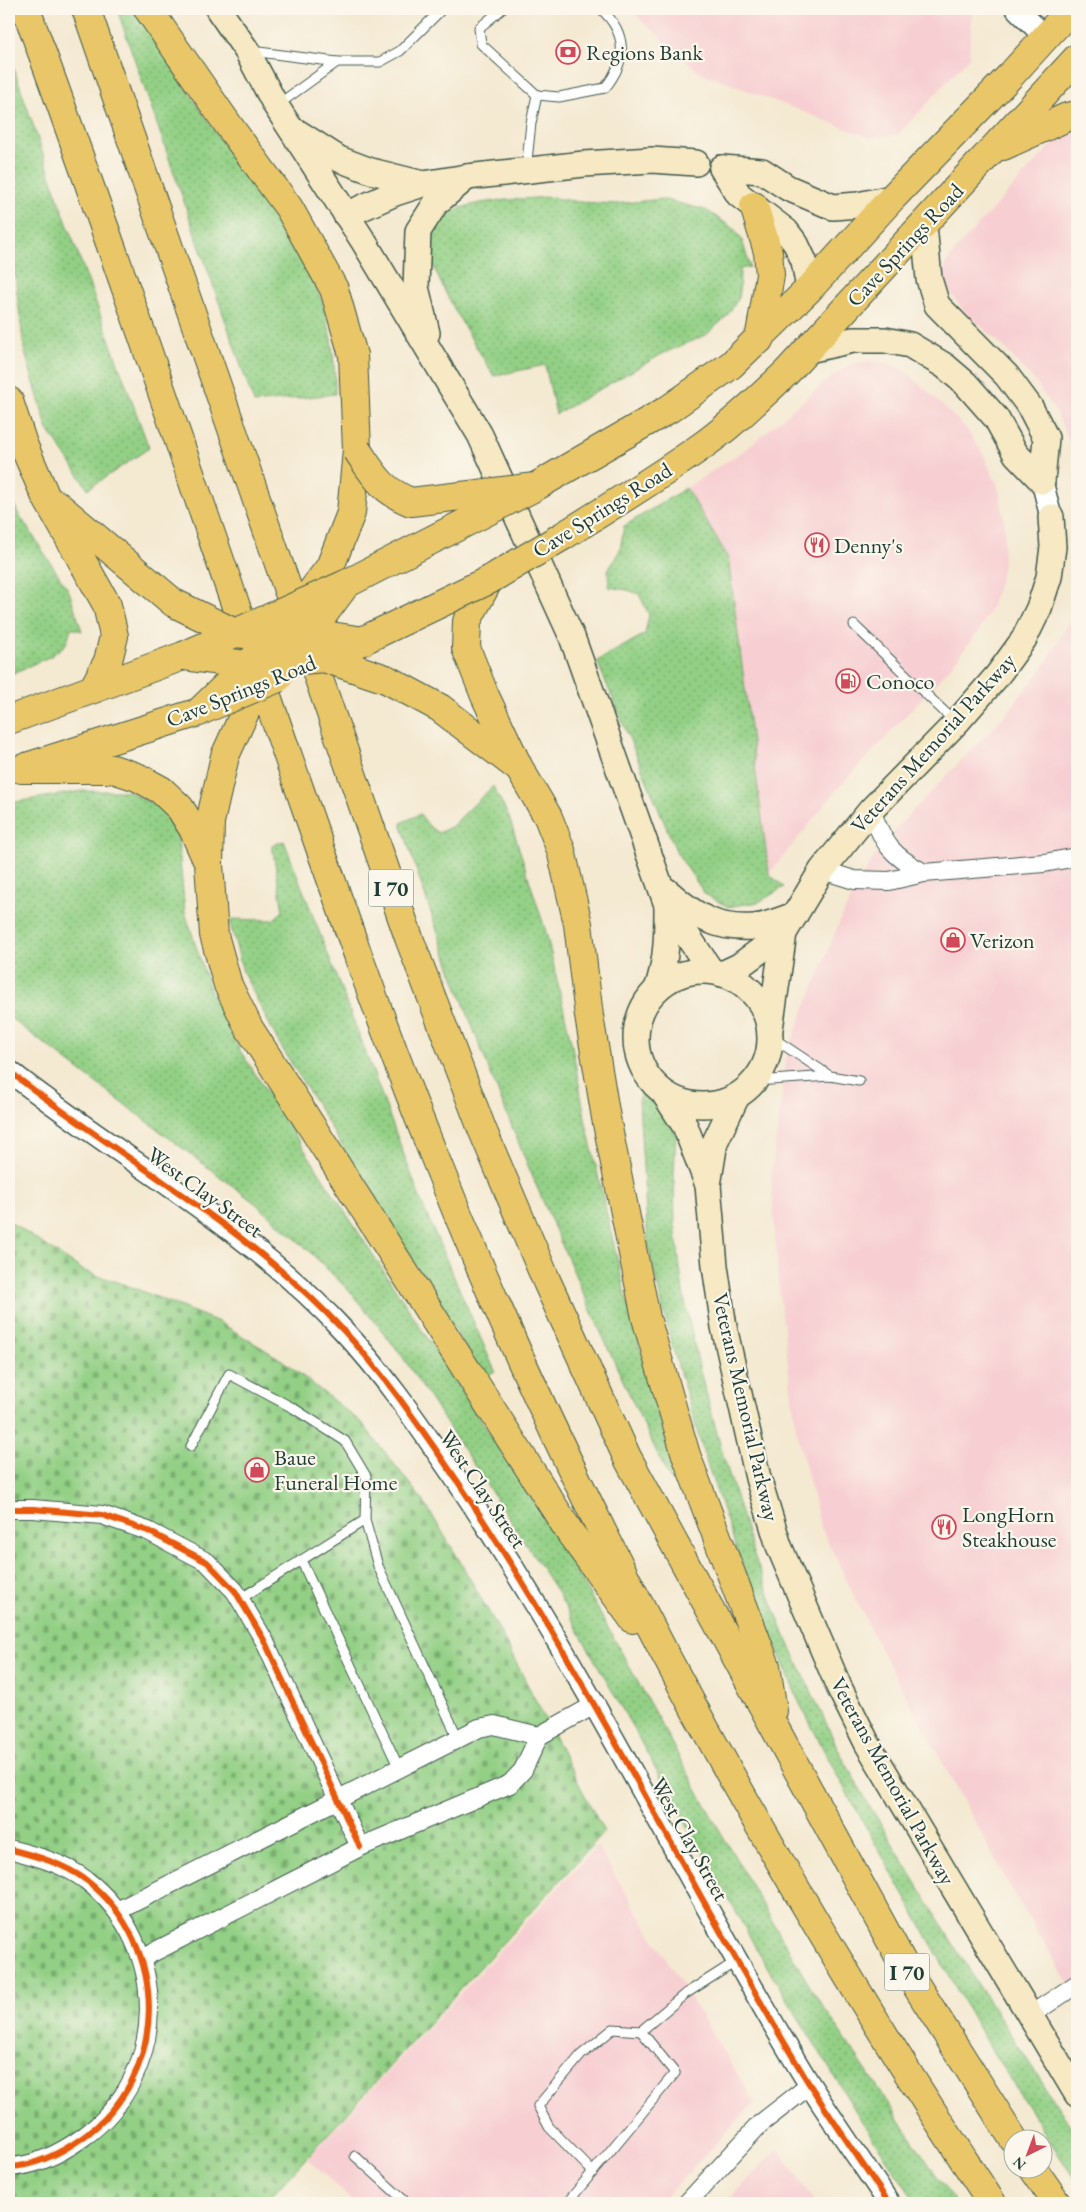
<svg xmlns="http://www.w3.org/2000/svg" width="1086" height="2212" viewBox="0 0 1086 2212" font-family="'EB Garamond',serif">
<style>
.built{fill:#f7cfd2}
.grass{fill:url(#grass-dots);stroke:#59865c}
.cemetery{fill:url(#cemetery-stones);stroke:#59865c}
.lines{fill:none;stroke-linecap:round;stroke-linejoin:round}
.service-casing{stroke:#3f574c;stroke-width:11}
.minor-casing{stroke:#3f574c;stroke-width:20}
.tertiary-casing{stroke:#3f574c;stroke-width:24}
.secondary-casing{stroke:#3f574c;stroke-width:28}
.primary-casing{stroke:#3f574c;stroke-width:30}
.motorway-casing{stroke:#3f574c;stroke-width:30}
.service{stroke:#fff;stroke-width:9}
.minor{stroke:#fff;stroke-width:18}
.tertiary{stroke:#fff;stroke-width:21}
.secondary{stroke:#f6e9c3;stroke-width:25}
.primary{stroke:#e9c769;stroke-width:28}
.motorway{stroke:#e9c769;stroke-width:28}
.primary-bridge-casing{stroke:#3f574c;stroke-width:30;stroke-linecap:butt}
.motorway-bridge-casing{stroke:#3f574c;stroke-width:30;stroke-linecap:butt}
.primary-bridge{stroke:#e9c769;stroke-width:28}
.motorway-bridge{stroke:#e9c769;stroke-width:28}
.cycleway-casing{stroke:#fbf7ec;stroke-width:9}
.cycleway{stroke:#e8590c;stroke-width:6}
.labels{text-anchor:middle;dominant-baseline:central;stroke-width:4.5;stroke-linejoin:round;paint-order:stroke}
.shield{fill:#fbf7ec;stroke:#61756b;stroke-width:1}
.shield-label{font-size:21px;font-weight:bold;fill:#1f3d34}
.poi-label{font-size:22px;fill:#1f3d34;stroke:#fbf7ec;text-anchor:start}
.street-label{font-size:22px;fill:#1f3d34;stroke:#fbf7ec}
</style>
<defs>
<pattern id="grass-dots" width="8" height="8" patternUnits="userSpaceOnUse" patternTransform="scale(1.25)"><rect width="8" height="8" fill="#93d085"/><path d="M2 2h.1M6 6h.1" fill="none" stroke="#77aa6e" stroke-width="1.8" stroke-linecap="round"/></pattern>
<pattern id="cemetery-stones" width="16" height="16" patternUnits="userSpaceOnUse" patternTransform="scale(1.25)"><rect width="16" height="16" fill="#93d085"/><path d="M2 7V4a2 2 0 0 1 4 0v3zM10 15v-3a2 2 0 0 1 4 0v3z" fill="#77aa6e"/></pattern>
</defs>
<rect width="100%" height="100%" fill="#fbf7ec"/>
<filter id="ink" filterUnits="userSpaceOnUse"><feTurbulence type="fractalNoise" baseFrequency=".02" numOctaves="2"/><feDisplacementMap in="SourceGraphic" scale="10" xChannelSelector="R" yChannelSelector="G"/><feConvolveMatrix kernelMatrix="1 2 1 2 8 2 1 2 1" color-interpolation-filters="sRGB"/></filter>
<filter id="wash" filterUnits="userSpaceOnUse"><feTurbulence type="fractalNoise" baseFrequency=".0096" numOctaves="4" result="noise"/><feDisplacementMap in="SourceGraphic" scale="20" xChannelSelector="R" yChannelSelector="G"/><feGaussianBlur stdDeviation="1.12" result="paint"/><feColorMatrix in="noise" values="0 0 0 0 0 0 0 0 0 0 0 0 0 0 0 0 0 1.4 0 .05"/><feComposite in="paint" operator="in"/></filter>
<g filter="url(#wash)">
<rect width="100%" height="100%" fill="#f4e9d1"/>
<g class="built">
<path d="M629,9H970L972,11L969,58L898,135L871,138L699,72Z"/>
<path d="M1077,132V458L1057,414L1037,384L1005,348L963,310L948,289L943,274L945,265L957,248L1044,153L1055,141Z"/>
<path d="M870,361L887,362L907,372L966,428L982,452L999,489L1005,526L1002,571L992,606L979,631L947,671L835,792L769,874L728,557L686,488L746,449L835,374L851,364Z"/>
<path d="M1077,608V1997L1014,1894L874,1637L820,1525L796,1428L779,1290L771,1176L787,1053L842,916L870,863L900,824L1006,714L1046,663Z"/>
<path d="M597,1846L755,2103L659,2203H355L307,2159Z"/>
<path d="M778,2148L815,2203H725Z"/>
</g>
<g class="grass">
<path d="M117,9H135C172,68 211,126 250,184C273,218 298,253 317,290C330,317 336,365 335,394L254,403Z"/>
<path d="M9,54L61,207L149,448L88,489L47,428L24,349L9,228Z"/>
<path d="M547,197L580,202L615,204L662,199L706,210L734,229L742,240L750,267L740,269L739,298L726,317L706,335L662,354L556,414L545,365L494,376C478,349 428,272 428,243C428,230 439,219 449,213C474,199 519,200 547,197Z"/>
<path d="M686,488L728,557L769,874L784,887L759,902L728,907L705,894L677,853L597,661L645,634L649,615L639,594L627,590L609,587L608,570L620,550L624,526Z"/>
<path d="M9,493L18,513L69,591L82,631L71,628L66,644L51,656L9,675Z"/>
<path d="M493,786L509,817L546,932L572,1046L586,1123L625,1293L677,1481L671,1482C568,1268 473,1049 401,823L420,814L429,826L438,833L451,827Z"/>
<path d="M82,791H128L162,809L177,830L185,912L211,993L239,1049L564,1548L716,1824L812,1990L955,2203H916L866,2128L760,1955L554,1587L400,1353L353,1295L306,1248L255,1203L9,1017V803Z"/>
<path d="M284,841L360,1037L423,1206L495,1371L484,1377L279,1043L243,972L229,919L273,920L283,911L272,845Z"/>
<path d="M643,1069L666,1105L676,1134L674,1173L675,1225L683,1292L700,1371L723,1455L754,1555L783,1631L840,1753L868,1803L972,1975L1077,2136V2183L985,2040L837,1775L799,1702L740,1559L706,1461L673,1349L648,1246L639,1103Z"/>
</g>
<path class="cemetery" d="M9,1221L84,1271L129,1286L219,1322L282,1360L362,1423L424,1502L458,1558L498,1628L604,1832L265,2203H9Z"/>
</g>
<g filter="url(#ink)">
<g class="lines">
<g class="service-casing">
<g id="service">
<path d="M502,9L479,28L481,44L537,95L559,97L605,88C627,61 628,34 601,9"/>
<path d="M251,51L337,62H380L400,51L442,9"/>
<path d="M276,106L337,62"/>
<path d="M526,170L531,123L537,95"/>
<path d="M854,625L954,721"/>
<path d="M770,1036L830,1076"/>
<path d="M755,1081L830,1076L859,1081"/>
<path d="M191,1446L229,1374L293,1408L345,1441L366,1476L365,1520L378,1566L458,1738"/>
<path d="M301,1560L399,1768"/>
<path d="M240,1599L365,1520"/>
<path d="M355,2156L407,2203"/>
<path d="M593,2172L549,2127L538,2106L581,2055L613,2029L641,2031"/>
<path d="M567,2203L675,2073L641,2031L685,1994L737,1961"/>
</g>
</g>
<g class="minor-casing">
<g id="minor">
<path d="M871,810C884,845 891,855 924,873"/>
<path d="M822,870L854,880L889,881L924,873L1044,863L1077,857"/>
<path d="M9,1509H33L102,1515L148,1531L207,1562L235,1591L264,1640L360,1847"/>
<path d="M9,1849C36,1856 63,1863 86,1880C171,1946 170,2076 82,2138C61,2153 35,2166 9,2167"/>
<path d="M117,1911L479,1728L494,1725L539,1736"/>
<path d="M142,1958L360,1847L510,1784L523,1770L539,1736L596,1704"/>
<path d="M1029,2016L1077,1984"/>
<path d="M687,2203L760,2124L810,2085"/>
</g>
</g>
<g class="tertiary-casing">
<g id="tertiary">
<path d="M1017,9L1045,37"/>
<path d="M1042,481L1051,517"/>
<path d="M9,1071C119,1158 247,1226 343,1330C387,1377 422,1430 458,1482C533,1594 598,1710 663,1828C710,1913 757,1999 808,2082C834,2123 862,2163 889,2203"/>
</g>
</g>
<g class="secondary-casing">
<g id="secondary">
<path d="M218,9L247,51L276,106L364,242L480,435L572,637L667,905L711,971"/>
<path d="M297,132L339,159L371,171L423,184"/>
<path d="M722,168L762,171L788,188L833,207L858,205L892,198"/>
<path d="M722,168L739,195L786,231L796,244L804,261L809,289"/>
<path d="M346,215L395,193L423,184L467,177L584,164L652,160L696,163"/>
<path d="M924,225L929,279L937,305L1007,376L1030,407L1046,438L1042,481"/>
<path d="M427,333L416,287L418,231L436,203L467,177"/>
<path d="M808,350L853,340H885L910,345L945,366L966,384L996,418L1016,454L1042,481"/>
<path d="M667,891C694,915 716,930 754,927C767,926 782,919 795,915"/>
<circle cx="703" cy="1038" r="67"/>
<path d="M722,974L739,966L784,933"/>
<path d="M657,989C667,961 667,934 667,905"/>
<path d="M770,1029L784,933L822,870L871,810L956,723L997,676L1024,639L1039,608L1049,577L1053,547L1051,517"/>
<path d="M665,1095L685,1126L708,1185"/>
<path d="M736,1098L715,1142L708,1185L715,1266L724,1327L758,1478L779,1546L839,1687L867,1743L1077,2094"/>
</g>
</g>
<g class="primary-casing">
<g id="primary">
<path d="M1003,146L1067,117L1077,115"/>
<path d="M754,206L768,252L770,275L759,340"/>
<path d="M535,487L669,409L731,365L809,289L892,198L1010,76L1071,9"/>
<path d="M563,536C610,507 657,478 702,446C732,425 759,398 786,373L1077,58"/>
<path d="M9,720L183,656"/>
<path d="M26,767L199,712"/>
</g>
</g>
<g class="motorway-casing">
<g id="motorway">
<path d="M26,9C118,258 202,511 290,762C335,891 380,1021 431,1148C578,1519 772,1871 992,2203"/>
<path d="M86,9L409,938L482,1129L547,1282L627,1457L777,1732L907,1971L1014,2140"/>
<path d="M148,9L229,126L289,208L334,289L353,355L357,450L351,513L330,567L302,604"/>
<path d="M9,401L23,444L45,495L107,605L114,636L108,661L93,689"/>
<path d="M56,504L174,603"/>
<path d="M489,580L467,621L466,648L485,696L519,768L548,817L561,850L578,924L589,1016L606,1118L646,1318L686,1455L766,1666L773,1711"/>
<path d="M386,679L440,708L516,766"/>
<path d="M256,688L225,756L210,822L209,864L214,935L228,985L249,1028L571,1534L633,1619"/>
<path d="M21,769H113L137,777L161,790L180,808L193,829L206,858"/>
<path d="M1034,2170L1057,2203"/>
</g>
</g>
<use href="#service" class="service"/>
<use href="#minor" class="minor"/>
<use href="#tertiary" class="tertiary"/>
<use href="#secondary" class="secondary"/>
<use href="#primary" class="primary"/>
<use href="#motorway" class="motorway"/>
<g class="primary-bridge-casing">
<g id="primary-bridge">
<path d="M343,650L489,580L563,536"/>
<path d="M183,656L346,584L533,488"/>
<path d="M200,711L278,678"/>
</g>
</g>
<g class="motorway-bridge-casing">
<g id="motorway-bridge">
<path d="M357,450C374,475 381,490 411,502L535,487"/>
<path d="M174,603L235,633L276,637L311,633L364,641"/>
<path d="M183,656L247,665L324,658L386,679"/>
<path d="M256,688C293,655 318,623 346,584"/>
<path d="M199,712L276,637L302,604"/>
</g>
</g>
<use href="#primary-bridge" class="primary-bridge"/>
<use href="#motorway-bridge" class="motorway-bridge"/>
<g class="cycleway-casing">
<g id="cycleway">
<path d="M9,1071C119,1158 247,1226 343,1330C387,1377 422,1430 458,1482C533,1594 598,1710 663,1828C710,1913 757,1999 808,2082C834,2123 862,2163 889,2203"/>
<path d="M9,1509H33L102,1515L148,1531L207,1562L235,1591L264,1640L360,1847"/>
<path d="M9,1849C36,1856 63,1863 86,1880C171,1946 170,2076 82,2138C61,2153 35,2166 9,2167"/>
</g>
</g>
<use href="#cycleway" class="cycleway"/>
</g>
</g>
<defs>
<g id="bank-ring" transform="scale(1.25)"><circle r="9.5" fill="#fbf7ec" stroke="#d1495b" stroke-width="1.5"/><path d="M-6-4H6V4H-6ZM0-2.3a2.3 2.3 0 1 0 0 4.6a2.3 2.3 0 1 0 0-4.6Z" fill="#d1495b"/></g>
<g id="restaurant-ring" transform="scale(1.25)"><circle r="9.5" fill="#fbf7ec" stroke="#d1495b" stroke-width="1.5"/><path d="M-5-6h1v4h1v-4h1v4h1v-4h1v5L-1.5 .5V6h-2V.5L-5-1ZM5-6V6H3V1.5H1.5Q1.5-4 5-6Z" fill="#d1495b"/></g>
<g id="fuel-ring" transform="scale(1.25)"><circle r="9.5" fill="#fbf7ec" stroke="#d1495b" stroke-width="1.5"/><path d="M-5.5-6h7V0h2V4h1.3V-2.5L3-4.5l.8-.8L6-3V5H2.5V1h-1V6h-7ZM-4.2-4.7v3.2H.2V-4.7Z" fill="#d1495b"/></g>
<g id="shop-ring" transform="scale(1.25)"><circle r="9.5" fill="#fbf7ec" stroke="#d1495b" stroke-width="1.5"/><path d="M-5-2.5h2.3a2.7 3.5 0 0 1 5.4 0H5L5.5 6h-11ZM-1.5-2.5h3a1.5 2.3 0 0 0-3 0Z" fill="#d1495b"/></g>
</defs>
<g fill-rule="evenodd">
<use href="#bank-ring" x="568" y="52"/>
<use href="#restaurant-ring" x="817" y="545"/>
<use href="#fuel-ring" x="848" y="681"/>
<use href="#shop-ring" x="953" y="940"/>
<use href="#shop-ring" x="257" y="1470"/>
<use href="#restaurant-ring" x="944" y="1527"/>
</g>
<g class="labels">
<g class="shield">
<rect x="368.5" y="869.5" width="45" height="37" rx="4"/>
<rect x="884.5" y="1953.5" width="45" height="37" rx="4"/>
</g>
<g class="shield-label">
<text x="391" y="888">I 70</text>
<text x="907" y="1972">I 70</text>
</g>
<g class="poi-label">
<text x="586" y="52">Regions Bank</text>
<text x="834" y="545">Denny's</text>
<text x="866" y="681">Conoco</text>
<text x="970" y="940">Verizon</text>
<text x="274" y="1457">Baue<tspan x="274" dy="25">Funeral Home</tspan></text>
<text x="962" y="1514">LongHorn<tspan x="962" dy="25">Steakhouse</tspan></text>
</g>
<g class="street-label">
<text transform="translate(905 245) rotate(-47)">Cave Springs Road</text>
<text transform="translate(602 510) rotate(-32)">Cave Springs Road</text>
<text transform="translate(241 691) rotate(-22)">Cave Springs Road</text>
<text transform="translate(933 743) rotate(-48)">Veterans Memorial Parkway</text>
<text transform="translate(205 1192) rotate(36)">West Clay Street</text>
<text transform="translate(746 1407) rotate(77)">Veterans Memorial Parkway</text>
<text transform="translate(483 1489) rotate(56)">West Clay Street</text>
<text transform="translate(893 1781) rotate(61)">Veterans Memorial Parkway</text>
<text transform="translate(690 1839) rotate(61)">West Clay Street</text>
</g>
</g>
<rect width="1086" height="2212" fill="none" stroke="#fbf7ec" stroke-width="30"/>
<g transform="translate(1028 2154) rotate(222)"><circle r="24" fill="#fbf7ec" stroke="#a3ada2"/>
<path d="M0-4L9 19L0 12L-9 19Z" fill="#d1495b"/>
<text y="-8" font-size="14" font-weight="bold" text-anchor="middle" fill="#1f3d34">N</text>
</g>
</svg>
